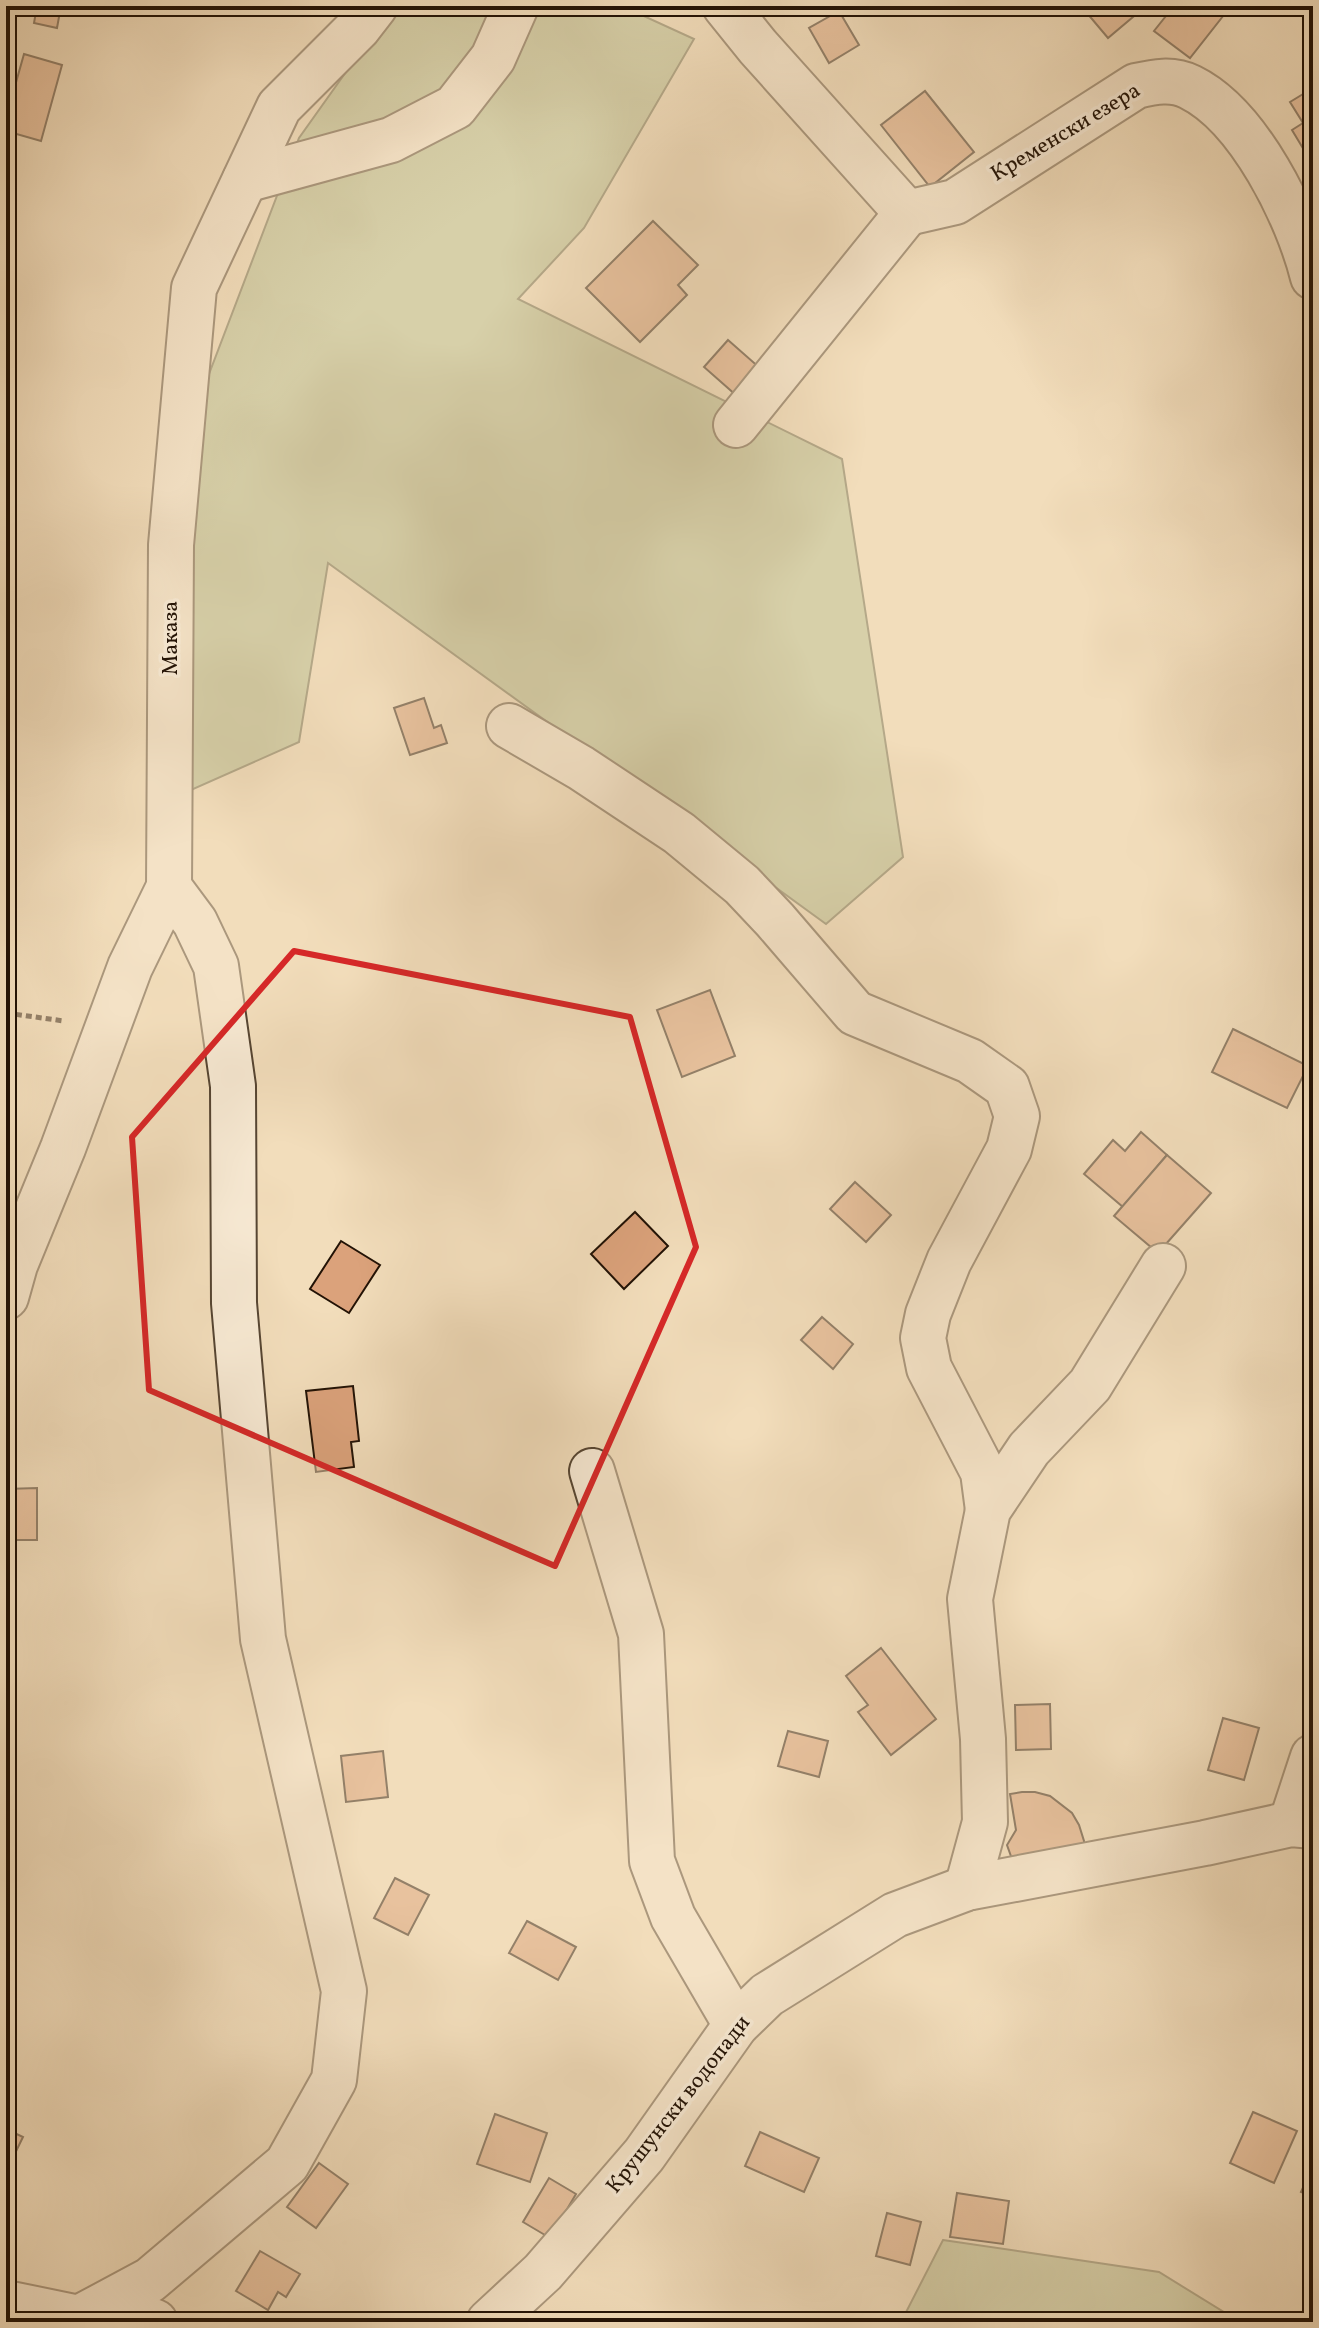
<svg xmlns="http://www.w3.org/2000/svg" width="1319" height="2328" viewBox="0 0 1319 2328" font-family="Vollkorn,serif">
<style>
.green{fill:#b7c293;stroke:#6c6a4c;stroke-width:2}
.building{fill:#dba27b;stroke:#221205;stroke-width:2}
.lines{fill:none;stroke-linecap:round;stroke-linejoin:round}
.minor-casing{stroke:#564532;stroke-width:48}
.path{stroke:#221205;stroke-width:5;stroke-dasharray:6 4;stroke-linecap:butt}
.minor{stroke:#f7e9d3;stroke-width:44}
.marked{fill:none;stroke:#d62828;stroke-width:6;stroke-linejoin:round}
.labels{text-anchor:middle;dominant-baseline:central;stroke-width:7;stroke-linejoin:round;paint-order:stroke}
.street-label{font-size:22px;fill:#221205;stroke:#f7e9d3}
</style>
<rect width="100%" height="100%" fill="#f2ddbb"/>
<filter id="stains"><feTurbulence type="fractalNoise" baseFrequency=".0025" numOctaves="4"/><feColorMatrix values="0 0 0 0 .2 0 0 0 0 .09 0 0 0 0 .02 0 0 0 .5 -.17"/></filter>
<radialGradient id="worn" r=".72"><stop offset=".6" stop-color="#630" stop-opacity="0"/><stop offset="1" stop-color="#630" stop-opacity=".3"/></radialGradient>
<g class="green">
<path d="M393,6H622L694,39L584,228L518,299L842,459L903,857L826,924L328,563L299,742L164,802L193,416L299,138Z"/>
<path d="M943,2240L1159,2272L1240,2322H901Z"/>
</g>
<g class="building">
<path d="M37,6H61L57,28L34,23Z"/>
<path d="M1081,6H1146L1108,38Z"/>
<path d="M1174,6H1220L1227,11L1190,58L1154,31Z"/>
<path d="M839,11L859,45L829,63L809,28Z"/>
<path d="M24,54L62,65L41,141L6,131V118Z"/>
<path d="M1313,88V165L1292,130L1303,123L1290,102Z"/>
<path d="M925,91L974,152L930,187L881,125Z"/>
<path d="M653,221L698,265L678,285L687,295L640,342L586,288Z"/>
<path d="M728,340L761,369L737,396L704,367Z"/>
<path d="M424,698L434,728L441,725L447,743L410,755L394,708Z"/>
<path d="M710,990L735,1056L682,1077L657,1010Z"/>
<path d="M1233,1029L1308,1066L1287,1108L1212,1072Z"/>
<path d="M1141,1132L1167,1155L1123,1207L1084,1174L1113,1140L1125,1151Z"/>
<path d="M1167,1155L1211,1193L1158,1253L1114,1216Z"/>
<path d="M855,1182L891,1215L866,1242L830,1209Z"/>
<path d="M635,1212L668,1246L624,1289L591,1254Z"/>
<path d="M341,1241L380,1265L349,1313L310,1289Z"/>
<path d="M822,1317L853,1344L833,1369L801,1340Z"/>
<path d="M353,1386L359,1441L351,1442L354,1467L316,1472L306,1391Z"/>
<path d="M37,1488V1540H6V1489Z"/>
<path d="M881,1648L936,1719L891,1755L858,1712L868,1705L846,1676Z"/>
<path d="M1050,1704L1051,1749L1016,1750L1015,1705Z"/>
<path d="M1223,1718L1259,1728L1244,1780L1208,1770Z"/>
<path d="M788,1731L828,1741L819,1777L778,1766Z"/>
<path d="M383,1751L388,1797L346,1802L341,1756Z"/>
<path d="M1022,1792H1035L1050,1796L1072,1813L1079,1825L1084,1841V1858L1012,1859L1007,1845L1016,1830L1010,1794Z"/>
<path d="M395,1878L429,1895L408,1935L374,1918Z"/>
<path d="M527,1921L576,1947L558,1980L509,1953Z"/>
<path d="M1253,2112L1297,2131L1274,2183L1230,2163Z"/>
<path d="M495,2114L547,2133L530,2182L477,2164Z"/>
<path d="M6,2129L23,2137L6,2172Z"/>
<path d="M760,2132L819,2158L804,2192L745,2166Z"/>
<path d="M319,2163L348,2184L316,2228L287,2207Z"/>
<path d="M1313,2166V2211L1304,2206L1309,2195L1301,2192Z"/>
<path d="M549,2178L576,2194L550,2238L523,2222Z"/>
<path d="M957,2193L1009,2201L1003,2244L950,2237Z"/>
<path d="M887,2213L921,2222L910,2265L876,2256Z"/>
<path d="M260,2251L300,2274L286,2297L278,2292L268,2310L236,2291Z"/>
</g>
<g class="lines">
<g class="minor-casing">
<g id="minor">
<path d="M725,6L758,47L907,213"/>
<path d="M245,180L391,140L455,107L493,58L516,6"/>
<path d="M907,213L955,202L1136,86C1154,82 1172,78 1190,87C1249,116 1298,216 1313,277"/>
<path d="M736,425L907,213"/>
<path d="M509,726L581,768L679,833L742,885L775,920L855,1013L970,1061L1007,1087L1017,1116L1009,1149L949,1261L928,1314L923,1338L929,1368L983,1472L988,1510"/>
<path d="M6,1297L15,1265L63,1148L130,967L169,887L171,545L194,288L279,107L358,28L375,6"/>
<path d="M592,1471L641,1634L652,1861L673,1917L736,2025"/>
<path d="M1291,1824L1313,1757"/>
<path d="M967,1888L985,1822L983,1739L970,1599L988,1510L1029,1449L1090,1385L1163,1266"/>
<path d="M6,2303L79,2318L150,2320L155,2322"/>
<path d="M79,2318L150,2280L287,2164L334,2080L344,1991L263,1639L234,1303L233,1086L216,966L195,922L169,887"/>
<path d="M489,2322L543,2272L644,2155L736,2025L767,1995L895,1915L967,1888L1205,1843L1291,1824L1313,1826"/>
</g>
</g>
<path class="path" d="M6,1013L64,1021"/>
<use href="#minor" class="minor"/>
</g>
<path d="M0 0H1319V2328H0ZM294,951L630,1017L696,1247L555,1566L149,1390L132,1137Z" fill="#f2ddbb" fill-opacity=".55" fill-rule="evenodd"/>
<path class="marked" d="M294,951L630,1017L696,1247L555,1566L149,1390L132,1137Z"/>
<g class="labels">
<g class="street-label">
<text transform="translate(1066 133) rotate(-31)">Кременски езера</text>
<text transform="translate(171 638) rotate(-90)">Маказа</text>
<text transform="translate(679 2105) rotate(-52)">Крушунски водопади</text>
</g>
</g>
<rect width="1319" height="2328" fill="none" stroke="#f2ddbb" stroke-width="32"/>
<rect x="8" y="8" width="1303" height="2312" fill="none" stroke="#221205" stroke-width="4"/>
<rect x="16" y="16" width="1287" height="2296" fill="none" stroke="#221205" stroke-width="2"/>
<rect width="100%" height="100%" filter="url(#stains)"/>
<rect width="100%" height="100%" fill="url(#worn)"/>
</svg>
